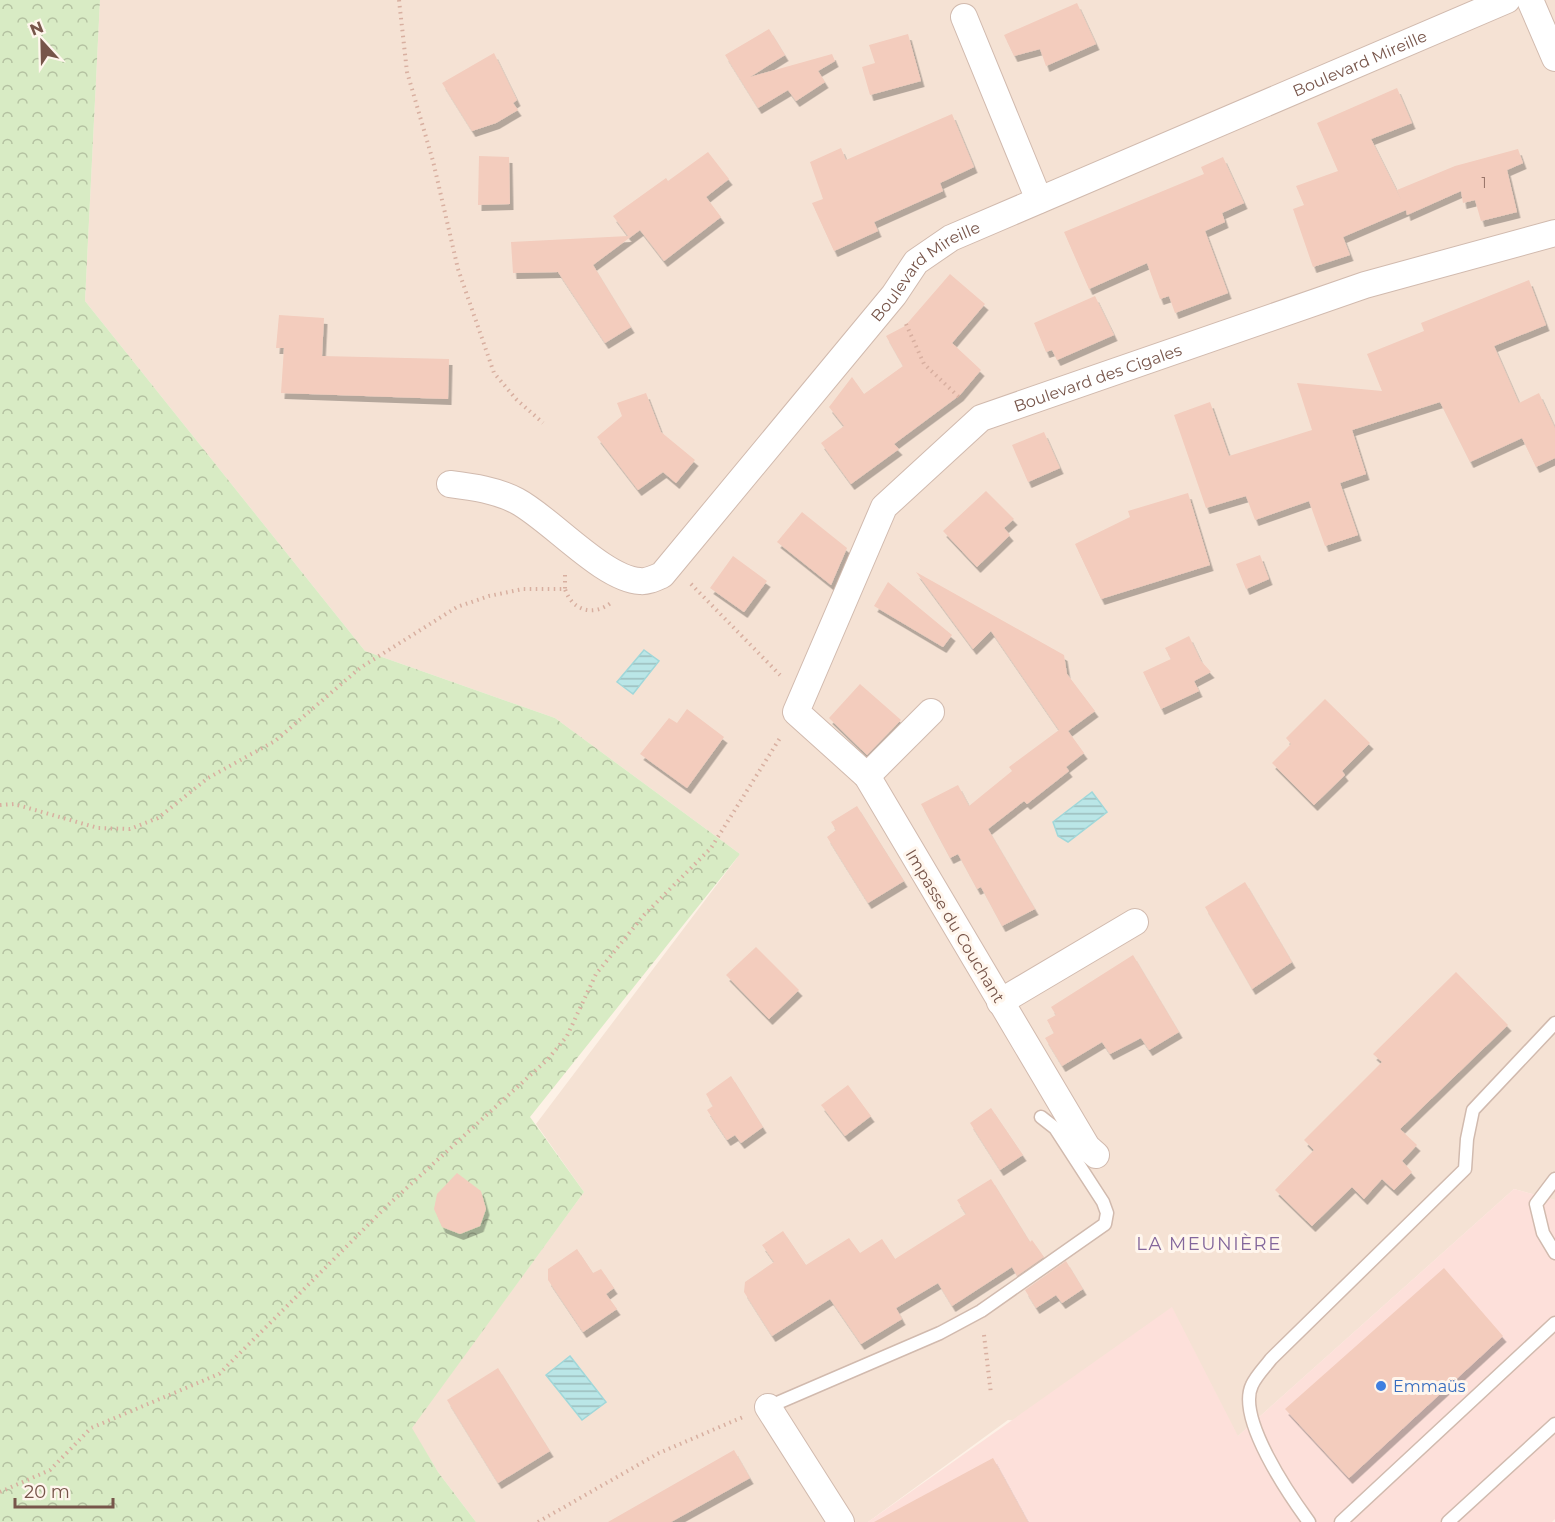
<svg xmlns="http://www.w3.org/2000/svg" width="1555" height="1522" viewBox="0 0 1555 1522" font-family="Montserrat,sans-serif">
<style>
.residential{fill:#f5e2d4}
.commercial{fill:#fde0da}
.forest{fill:url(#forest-crowns)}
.water{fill:url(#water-rules);stroke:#a0d7d9;stroke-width:1.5}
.building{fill:#f3ccbd;filter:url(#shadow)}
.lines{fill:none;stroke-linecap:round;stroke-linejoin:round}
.lane-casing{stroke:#d1baae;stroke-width:15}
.street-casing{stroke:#d1baae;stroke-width:28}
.path{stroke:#d8afa0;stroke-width:4;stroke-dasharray:1.5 4.5;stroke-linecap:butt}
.lane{stroke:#fff;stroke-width:12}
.street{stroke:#fff;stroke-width:26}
.shop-dot{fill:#3f7fe0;stroke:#fff6ed;stroke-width:2}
.labels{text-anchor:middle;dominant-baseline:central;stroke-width:6;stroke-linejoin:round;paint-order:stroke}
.number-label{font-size:14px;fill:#967367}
.street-label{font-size:16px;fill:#77554a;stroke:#fff6ed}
.shop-label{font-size:16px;fill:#366cbe;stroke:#fff6ed;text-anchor:start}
.neighbourhood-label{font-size:18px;letter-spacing:1.5px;fill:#83669b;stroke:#fff6ed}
</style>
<defs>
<pattern id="forest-crowns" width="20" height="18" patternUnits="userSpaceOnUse" patternTransform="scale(1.5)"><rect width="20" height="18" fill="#d8ebc4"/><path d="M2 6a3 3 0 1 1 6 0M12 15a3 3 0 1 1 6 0" fill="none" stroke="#b4c1a1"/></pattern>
<pattern id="water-rules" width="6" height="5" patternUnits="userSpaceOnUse" patternTransform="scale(1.5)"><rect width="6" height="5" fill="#bae6e7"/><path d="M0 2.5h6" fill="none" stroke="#9cbdbd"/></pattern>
<filter id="shadow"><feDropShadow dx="3.5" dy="6" stdDeviation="0" flood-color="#0004"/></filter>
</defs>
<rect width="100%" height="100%" fill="#fdf1e6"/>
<path class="residential" d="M100,0H1555V1200L1514,1189L1238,1436L1008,1420L868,1522H476L438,1472L411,1428L584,1192L536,1124L740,854L555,718L365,651L85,301Z"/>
<path class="commercial" d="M1514,1189L1555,1200V1519L1552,1522H868L1172,1307L1238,1436Z"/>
<path class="forest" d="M0,0H100L85,301L365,651L555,718L740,854L530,1117L584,1192L412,1428L438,1472L476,1522H0Z"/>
<g class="water">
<path d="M644,650L659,661L633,694L617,682Z"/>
<path d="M1092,792L1107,812L1068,842L1058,836L1053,822Z"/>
<path d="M570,1356L606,1402L582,1420L546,1375Z"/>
</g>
<g class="building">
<path d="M1077,3L1096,44L1046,66L1040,49L1014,56L1004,35Z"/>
<path d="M769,29L785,55L750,77L832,54L835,61L818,71L825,82L796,101L788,90L758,108L725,55Z"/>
<path d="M908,34L921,81L870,95L862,67L875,63L869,45Z"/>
<path d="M494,53L517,100L513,103L518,110L496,123L472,131L442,83Z"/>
<path d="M1397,88L1412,123L1371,139L1401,199L1397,190L1455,166L1518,149L1523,163L1507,170L1517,212L1481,221L1475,200L1463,203L1461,191L1407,215L1406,210L1343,237L1350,255L1313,267L1293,209L1304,205L1296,186L1338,171L1317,123Z"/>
<path d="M952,114L974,167L940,183L943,191L874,222L878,231L834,251L812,203L823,199L810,162L841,148L846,160Z"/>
<path d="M708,152L729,179L706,197L721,217L664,261L640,230L593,265L631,327L605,343L558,272L513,273L511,242L628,236L613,216L666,178L668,181Z"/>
<path d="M479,156L509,157L510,204L478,205Z"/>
<path d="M1223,157L1244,203L1222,213L1225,222L1205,231L1228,293L1175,313L1169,296L1160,299L1147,263L1089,289L1064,232L1204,174L1201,167Z"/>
<path d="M950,274L985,304L952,343L981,370L960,395L894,444L899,449L851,484L821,443L844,426L829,407L852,377L864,394L903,366L886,336L905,326Z"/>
<path d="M1529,280L1546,325L1494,346L1519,403L1539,393L1555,428V458L1536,467L1522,438L1470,462L1440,402L1352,430L1366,474L1340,483L1358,535L1325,546L1309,501L1255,520L1246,496L1206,508L1174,415L1210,402L1229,456L1312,430L1297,383L1382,391L1367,354L1424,331L1421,323Z"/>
<path d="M1095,296L1114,335L1057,360L1052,350L1046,352L1034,323Z"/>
<path d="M279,315L324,318L322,356L449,359L448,399L281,393L284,348H276Z"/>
<path d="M646,393L661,432L695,460L676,483L663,472L638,490L597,437L622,416L617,403Z"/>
<path d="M1044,432L1060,468L1028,482L1012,445Z"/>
<path d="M986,491L1014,519L1004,528L1010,535L977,567L943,531Z"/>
<path d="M1188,493L1210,565L1101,599L1075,544L1130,517L1128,511Z"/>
<path d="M802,512L847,548L831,585L777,542Z"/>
<path d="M1260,555L1269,579L1246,589L1236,564Z"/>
<path d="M733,556L767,581L744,612L710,588Z"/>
<path d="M916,572L1064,655L1067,674L1095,711L1068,731L1084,753L1066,767L1069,771L1027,804L1024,801L988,829L1035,909L1002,926L981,887L977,889L958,854L950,858L921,804L958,785L969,806L1012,771L1009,767L1059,730L991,631L973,649Z"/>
<path d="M888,582L952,635L943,647L874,606Z"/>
<path d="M1189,636L1201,661L1211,672L1194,681L1199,691L1161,709L1143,672L1171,659L1165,648Z"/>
<path d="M860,684L901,720L867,755L829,718Z"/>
<path d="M1325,699L1370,743L1342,771L1345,775L1314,805L1272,763L1291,744L1286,738Z"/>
<path d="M687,709L724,737L687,788L640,754L669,718L677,723Z"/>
<path d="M857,806L904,881L868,903L827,837L836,830L831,822Z"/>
<path d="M1245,882L1292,962L1252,989L1205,907Z"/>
<path d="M756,947L799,990L769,1019L726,975Z"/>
<path d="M1133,955L1179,1032L1149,1050L1141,1038L1110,1054L1102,1042L1062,1066L1045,1038L1054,1033L1047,1020L1056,1015L1051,1007Z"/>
<path d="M1456,972L1508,1025L1400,1129L1417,1145L1402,1161L1412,1172L1394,1190L1382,1179L1364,1199L1352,1187L1312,1226L1275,1190L1314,1150L1304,1140L1382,1062L1373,1054Z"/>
<path d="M731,1076L763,1127L741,1143L735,1135L727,1140L707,1110L713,1106L706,1094Z"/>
<path d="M848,1085L871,1116L845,1136L821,1105Z"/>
<path d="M991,1108L1023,1155L1000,1170L970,1123Z"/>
<path d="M457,1173L481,1191L486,1209L480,1226L460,1234L442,1227L434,1209L437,1194Z"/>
<path d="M991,1179L1030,1242L1032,1240L1044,1257L1017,1276L1012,1267L952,1306L938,1283L896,1308L902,1319L861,1344L830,1299L772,1336L744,1292L745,1282L774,1262L762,1245L783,1231L806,1265L849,1238L860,1253L882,1239L895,1259L966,1214L957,1200Z"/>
<path d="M577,1249L593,1273L601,1269L614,1288L606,1294L617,1309L583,1332L548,1280V1269Z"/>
<path d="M1066,1261L1083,1289L1062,1303L1056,1295L1036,1308L1025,1290Z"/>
<path d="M1444,1268L1503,1336L1349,1478L1285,1409Z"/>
<path d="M498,1368L550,1451L498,1483L447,1400Z"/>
<path d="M734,1450L750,1478L671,1522H608Z"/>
<path d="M993,1458L1028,1522H874Z"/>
</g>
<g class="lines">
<g class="lane-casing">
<g id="lane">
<path d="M1555,1179L1536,1204L1543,1233L1555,1253"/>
<path d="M768,1407L940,1333L981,1311L1105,1224L1107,1213L1103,1202L1055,1128L1041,1117"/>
<path d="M1309,1522C1290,1496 1236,1418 1252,1385C1256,1376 1265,1367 1271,1359L1465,1169L1467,1139L1473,1110L1555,1023"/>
<path d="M1341,1522L1555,1323"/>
<path d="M1448,1522L1555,1424"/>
</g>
</g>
<g class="street-casing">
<g id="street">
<path d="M1530,0L1555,58"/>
<path d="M964,17L1039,200"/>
<path id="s1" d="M450,484C473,487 496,490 517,501C551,519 603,579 640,581C647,582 655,578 662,575L894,295L916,262L951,238L1507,0"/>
<path d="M867,776L931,712"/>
<path d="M1000,1002L1135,922"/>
<path id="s2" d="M1096,1155L1087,1147L867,776L796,712L884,507L981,418L1365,285L1555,233"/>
<path d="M768,1407L841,1522"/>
</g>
</g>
<g class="path">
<path d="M399,0L407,72L433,161L458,269L494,373L516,399L543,423"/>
<path d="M906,324L924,364L961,399"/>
<path d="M565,575V589"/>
<path d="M691,584L780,675"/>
<path d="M0,805L14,804L98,828L130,829L158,818L208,778L275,741L360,668L457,607L489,596L523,589H565C572,611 594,617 612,602"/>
<path d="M984,1335L991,1394"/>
<path d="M0,1492L50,1470L91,1428L219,1374L387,1206L548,1059L567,1036L596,974L644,915L711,848L780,738"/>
<path d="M538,1522L659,1453L743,1417"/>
</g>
<use href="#lane" class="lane"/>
<use href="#street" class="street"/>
</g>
<circle class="shop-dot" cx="1381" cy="1386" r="6"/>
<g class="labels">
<g class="number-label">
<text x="1484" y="183">1</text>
</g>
<g class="street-label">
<text stroke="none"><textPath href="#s1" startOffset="1131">Boulevard Mireille</textPath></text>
<text stroke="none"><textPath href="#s1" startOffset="645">Boulevard Mireille</textPath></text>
<text stroke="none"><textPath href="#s2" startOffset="1017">Boulevard des Cigales</textPath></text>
<text transform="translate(955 926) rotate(59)">Impasse du Couchant</text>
</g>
<g class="shop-label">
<text x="1393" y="1386">Emmaüs</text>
</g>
<g class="neighbourhood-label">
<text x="1209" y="1244">LA MEUNIÈRE</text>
</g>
</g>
<g transform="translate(42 42) rotate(338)" stroke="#fff6ed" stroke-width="4.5" paint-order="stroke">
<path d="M0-4.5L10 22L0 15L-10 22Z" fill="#77554a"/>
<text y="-9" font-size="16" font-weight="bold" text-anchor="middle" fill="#77554a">N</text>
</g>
<path d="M15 1498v9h98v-9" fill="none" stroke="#77554a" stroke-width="3"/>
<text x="24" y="1498" font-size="18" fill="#77554a" stroke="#fff6ed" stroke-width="4.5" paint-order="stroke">20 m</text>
</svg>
